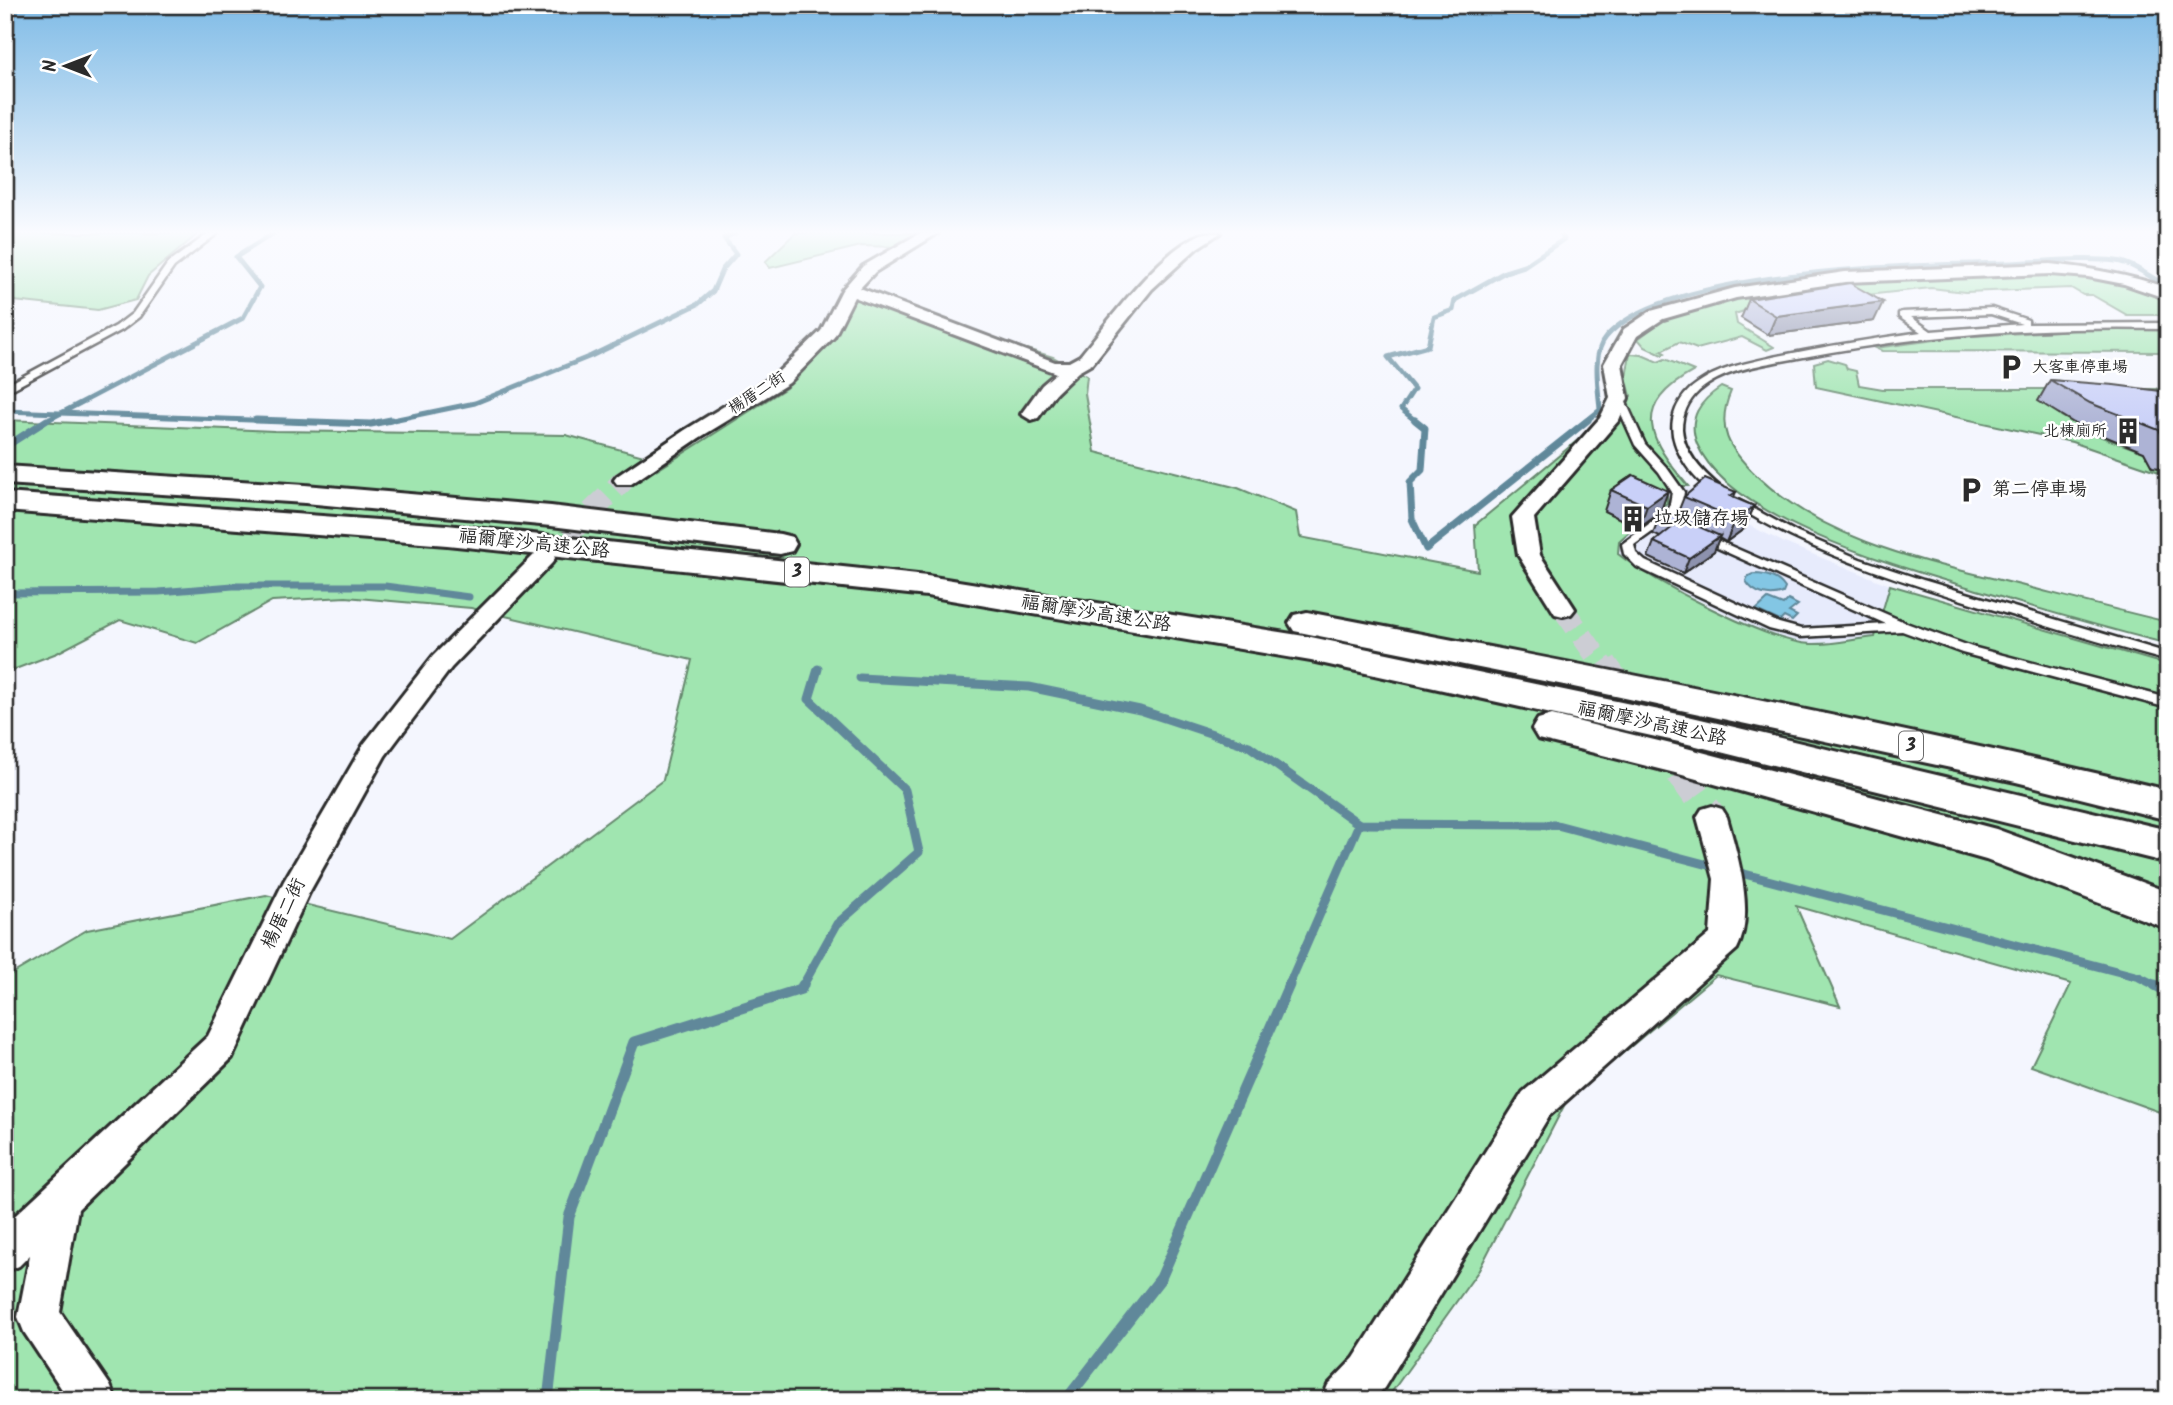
<svg xmlns="http://www.w3.org/2000/svg" width="2173" height="1405" viewBox="0 0 2173 1405" font-family="Kalam,'LXGW WenKai TC',sans-serif">
<style>
.built{fill:#e7ebfc}
.green{fill:#a0e5b0;stroke:#66886e;stroke-width:2}
.water{fill:#83c6e4;stroke:#60889a;stroke-width:2}
.lines{fill:none;stroke-linecap:round;stroke-linejoin:round}
.stream-far3{stroke:#60889a;stroke-width:5}
.stream-far2{stroke:#60889a;stroke-width:7}
.stream-far1{stroke:#60889a;stroke-width:9}
.stream{stroke:#60889a;stroke-width:11}
.street-tunnel-far1{stroke:#cccdd4;stroke-width:22;stroke-dasharray:22 11;stroke-linecap:butt}
.street-tunnel{stroke:#cccdd4;stroke-width:29;stroke-dasharray:29 15;stroke-linecap:butt}
.lane-casing{stroke:#2b2b2b;stroke-width:5}
.street-casing{stroke:#2b2b2b;stroke-width:6}
.highway-casing{stroke:#2b2b2b;stroke-width:6}
.lane{fill:#fff;fill-rule:evenodd}
.street{fill:#fff;fill-rule:evenodd}
.highway{fill:#fff;fill-rule:evenodd}
.wall{fill:#adb3d5;stroke:#2b2b2b;stroke-width:2}
.shaded-wall{fill:#8d92ae;stroke:#2b2b2b;stroke-width:2}
.building{fill:#c9d0f8;stroke:#2b2b2b;stroke-width:2}
.labels{text-anchor:middle;dominant-baseline:central;stroke-width:5;stroke-linejoin:round;paint-order:stroke}
.far-poi-label{font-size:16px;fill:#2b2b2b;stroke:#fff;text-anchor:start}
.far-street-label{font-size:16px;fill:#2b2b2b;stroke:#fff}
.shield{fill:#fff;stroke:#6b6b6b;stroke-width:2}
.shield-label{font-size:18px;font-weight:bold;fill:#2b2b2b}
.poi-label{font-size:19px;fill:#2b2b2b;stroke:#fff;text-anchor:start}
.street-label{font-size:19px;fill:#2b2b2b;stroke:#fff}
</style>
<rect width="100%" height="100%" fill="#f4f6fe"/>
<filter id="ink" filterUnits="userSpaceOnUse"><feTurbulence type="fractalNoise" baseFrequency=".0143" numOctaves="2"/><feDisplacementMap in="SourceGraphic" scale="14" xChannelSelector="R" yChannelSelector="G"/><feConvolveMatrix kernelMatrix="1 2 1 2 8 2 1 2 1" color-interpolation-filters="sRGB"/></filter>
<g filter="url(#ink)">
<path class="built" d="M1667,486H1688L1726,514L1787,544L1890,585L1875,637L1811,644L1771,636L1638,570L1618,554L1619,541L1635,526L1604,511Z"/>
<g class="green">
<path d="M5,233H199L148,276L136,300L98,310L5,300Z"/>
<path d="M795,233H926L901,247L861,246L770,268L765,262Z"/>
<path d="M2045,273L2099,276L2168,297V315H2127L2092,295H2083L2071,288L1965,292L1931,288L1756,307L1735,314L1737,324L1774,347L1767,350L1742,337L1697,349L1679,342L1661,351L1665,353L1662,355L1645,347L1638,339L1667,317L1713,304L1800,285Z"/>
<path d="M856,298L1053,357L1087,376L1085,394L1095,452L1238,488L1296,512L1300,537L1478,571L1475,525L1631,396L1626,377L1630,354L1642,355L1658,362L1665,359L1694,371C1630,406 1648,439 1688,486H1667V503L1657,511H1604L1636,526L1619,541L1618,554C1652,581 1769,643 1811,644C1831,645 1854,639 1875,637L1890,585L2168,665V1115L2031,1066L2071,984L1796,906L1840,1006L1716,975L1567,1100L1479,1270L1386,1400H5V978L87,930L266,895L450,939L663,780L692,660L471,608L346,597L272,601L197,643L120,620L57,653L5,673V420L274,431L566,435L655,459L657,470L786,388L832,336Z"/>
<path d="M2092,329L2168,330V352L1882,351L1875,348L1958,337Z"/>
<path d="M1828,359L1845,364L1847,369L1856,371L1859,385L1883,389H2168V408L2063,417L2102,437L2144,452L2152,466L2168,469V475L2072,442L1816,387L1814,363Z"/>
<path d="M1721,387L1731,391C1715,428 1729,449 1756,475C1829,545 1934,563 2028,587C2075,599 2121,611 2168,622V644C2106,628 2045,611 1984,592C1908,569 1730,522 1697,444C1687,418 1700,401 1721,387Z"/>
</g>
<g class="water">
<path d="M1754,574C1767,574 1778,577 1785,588L1783,593C1770,598 1753,594 1746,581L1748,576Z"/>
<path d="M1768,599L1783,605L1788,600L1798,605L1789,612L1797,616L1792,621L1784,617L1780,621L1756,610Z"/>
</g>
<g class="lines">
<g class="stream-far3">
<path d="M5,411L306,422"/>
<path d="M44,422L243,318L260,287L236,257L274,233"/>
<path d="M383,422L475,403L591,356L698,304L713,291L722,270L736,254L724,238L735,233"/>
<path d="M1417,422L1401,409L1414,389L1388,357L1428,346L1434,317L1453,310L1455,300L1505,272L1524,266L1564,239L1561,233"/>
<path d="M1585,422L1600,410C1599,390 1591,354 1606,337C1665,268 1920,265 2010,263C2045,262 2082,257 2116,261C2133,263 2153,279 2168,287"/>
</g>
<g class="stream-far2">
<path d="M256,420L371,424L391,420"/>
<path d="M1415,420L1425,428L1422,470L1410,482L1412,519L1426,549L1588,420"/>
<path d="M5,447L47,420"/>
<path d="M5,593L159,592L233,586H385L469,597"/>
</g>
<g class="stream-far1">
<path d="M860,678L1029,687L1140,710L1249,746L1359,824L1557,825L1720,868"/>
<path d="M1733,871L2139,977L2159,987"/>
<path d="M802,987L837,924L919,852L905,790L809,699L818,669"/>
<path d="M1288,987L1359,824"/>
</g>
<g class="stream">
<path d="M2155,985L2168,992"/>
<path d="M548,1400L569,1217L634,1042L801,989L803,985"/>
<path d="M1066,1400L1161,1278L1289,985"/>
</g>
<g class="street-tunnel-far1">
<path d="M544,558L624,480"/>
<path d="M1563,609L1604,667"/>
</g>
<path class="street-tunnel" d="M1603,665L1712,817"/>
<g class="lane-casing">
<g id="lane">
<path d="M209,233H218L174,267L139,317L122,330L5,393V386L116,326L133,313L168,263Z"/>
<path d="M1992,308L2028,320V324L2168,323V329C2043,326 1921,334 1798,358C1766,364 1724,369 1699,391C1688,401 1682,415 1682,429C1684,454 1704,474 1723,489L1725,491L1719,494C1700,488 1681,462 1675,443C1667,420 1678,396 1698,383C1721,367 1751,362 1778,356C1826,346 1873,339 1921,332L1899,317V313L1902,312ZM1991,314L2022,324L1931,331L1911,317Z"/>
<path d="M1619,395L1624,398L1645,444L1667,468L1684,492L1681,511L1669,520L1673,523L1671,525H1662L1634,545L1636,553L1645,561L1779,623L1801,629L1886,624L1693,537L1699,533L1703,534L1909,624L1972,647L2168,698V708L1962,653L1902,631L1801,637L1769,629L1637,567L1624,554L1622,544L1669,509L1672,492L1659,472L1635,445L1614,398Z"/>
<path d="M1736,499L1798,533L1860,559L1923,580L2168,653V661C2104,644 2041,624 1978,605C1892,578 1809,552 1732,504V500Z"/>
</g>
</g>
<g class="street-casing">
<g id="street">
<path d="M920,233H938L875,272L860,288L1055,362H1069L1080,356C1109,321 1157,254 1199,235C1205,232 1213,233 1220,233L1197,248L1152,289L1092,364L1078,372L1056,393L1038,418L1031,420L1021,414L1042,385L1056,373L854,297L834,337L789,383L699,438L631,484H617L614,480L617,476L685,430L775,375L821,331L842,290L863,266Z"/>
<path d="M2050,264C2091,268 2129,275 2168,288V299L2124,284L2088,277L2050,274L1845,282L1736,298L1663,319L1637,336L1622,364L1628,398L1619,420L1534,518L1540,555L1575,609L1571,614L1563,616L1555,614L1518,555L1512,517L1600,418L1610,398L1604,364L1624,329L1651,311L1735,288L1845,272Z"/>
<path d="M544,551L552,553L555,558L552,563L451,668L385,756L309,893L232,1058L78,1209L60,1312L110,1385L116,1400H69L24,1332L18,1317L30,1255L19,1266L5,1272V1225L208,1036L284,881L364,744L433,656L536,553Z"/>
<path d="M1712,806L1722,809L1727,817C1737,854 1756,913 1737,949L1549,1116L1384,1388L1373,1400H1322L1328,1385L1354,1358L1523,1092L1710,934L1714,879L1697,817L1702,809Z"/>
</g>
</g>
<g class="highway-casing">
<g id="highway">
<path d="M5,466L305,485L551,506L780,534L792,537L796,544L792,551L780,554L551,526L305,503L5,484Z"/>
<path d="M5,493L447,525L927,576L1311,637L1688,716L2168,830V863L1688,744L1311,661L927,596L447,545L5,511Z"/>
<path d="M1307,612C1595,667 1883,722 2168,790V820L2016,782L1564,685L1294,631L1289,623L1294,615Z"/>
<path d="M1552,715L1675,745L1996,829L2168,892V929L1986,860L1675,773L1538,739L1532,729L1538,719Z"/>
</g>
</g>
<use href="#lane" class="lane"/>
<use href="#street" class="street"/>
<use href="#highway" class="highway"/>
</g>
<g class="wall">
<path d="M1749,299L1874,321L1768,335L1741,318Z"/>
<path d="M2050,380L2168,392V469L2152,467L2144,452L2077,425L2038,401Z"/>
<path d="M1633,475L1660,513L1639,528L1604,511L1611,490Z"/>
<path d="M1736,492L1734,497L1754,506L1745,528L1726,542L1719,538L1714,551L1683,573L1648,557L1654,542L1660,537L1653,534L1659,519L1676,517L1684,497Z"/>
</g>
<g class="shaded-wall">
<path d="M1883,302L1874,321L1768,335L1776,316Z"/>
<path d="M1668,491L1660,513L1639,528L1647,506Z"/>
<path d="M1754,506L1745,528L1726,542L1736,519Z"/>
<path d="M1720,536L1714,551L1683,573L1689,558Z"/>
</g>
<g class="building">
<path d="M1850,283L1883,302L1776,316L1749,299Z"/>
<path d="M2050,380L2114,385L2168,392V444L2159,430L2090,403Z"/>
<path d="M1633,475L1668,491L1647,506L1611,490Z"/>
<path d="M1705,479L1736,492L1730,496L1754,506L1736,519L1684,497Z"/>
<path d="M1668,513L1720,536L1689,558L1654,542L1674,526L1659,519Z"/>
</g>
</g>
<linearGradient id="sky" x2="0" y2="1"><stop stop-color="#7fbbe6"/><stop offset="0.54" stop-color="#fafbff"/><stop offset="1" stop-color="#fafbff" stop-opacity="0"/></linearGradient>
<rect width="2173" height="430" fill="url(#sky)"/>
<defs>
<g id="parking-bare" transform="scale(2.1)"><path d="M-3.5-5.5H1a3.5 3.5 0 0 1 0 7H-1V5.5H-3.5ZM-1-3.4V-.6H.8a1.4 1.4 0 0 0 0-2.8Z" fill="#2b2b2b" stroke="#fff" stroke-width="2.5" paint-order="stroke"/></g>
<g id="building-bare" transform="scale(2.1)"><path d="M-4-6H4V6H1V3H-1V6H-4ZM-2.5-4.3h1.7v1.8h-1.7ZM.8-4.3h1.7v1.8H.8ZM-2.5-1h1.7V.8h-1.7ZM.8-1h1.7V.8H.8Z" fill="#2b2b2b" stroke="#fff" stroke-width="2.5" paint-order="stroke"/></g>
</defs>
<g fill-rule="evenodd">
<use href="#parking-bare" x="2011" y="367"/>
<use href="#building-bare" x="2128" y="431"/>
<use href="#parking-bare" x="1971" y="490"/>
<use href="#building-bare" x="1633" y="519"/>
</g>
<g class="labels">
<g class="far-poi-label">
<text x="2032" y="367">大客車停車場</text>
<text x="2107" y="431" text-anchor="end">北棟廁所</text>
</g>
<g class="far-street-label">
<text transform="translate(757 393) rotate(-33)">楊厝二街</text>
</g>
<g class="shield">
<rect x="785" y="557.5" width="24" height="29" rx="5"/>
<rect x="1899" y="731.5" width="24" height="29" rx="5"/>
</g>
<g class="shield-label">
<text x="797" y="572">3</text>
<text x="1911" y="746">3</text>
</g>
<g class="poi-label">
<text x="1992" y="490">第二停車場</text>
<text x="1654" y="519">垃圾儲存場</text>
</g>
<g class="street-label">
<text transform="translate(534 544) rotate(6)">福爾摩沙高速公路</text>
<text transform="translate(1096 614) rotate(9)">福爾摩沙高速公路</text>
<text transform="translate(1652 724) rotate(12)">福爾摩沙高速公路</text>
<text transform="translate(284 914) rotate(-64)">楊厝二街</text>
</g>
</g>
<rect width="2173" height="1405" fill="none" stroke="#fff" stroke-width="28"/>
<rect x="14" y="14" width="2145" height="1377" fill="none" stroke="#2b2b2b" stroke-width="2.5" filter="url(#ink)"/>
<g transform="translate(66 66) rotate(270)" stroke="#ffffff" stroke-width="5" paint-order="stroke">
<path d="M0-5L12 26L0 18L-12 26Z" fill="#2b2b2b"/>
<text y="-10" font-size="19" font-weight="bold" text-anchor="middle" fill="#2b2b2b">N</text>
</g>
</svg>
